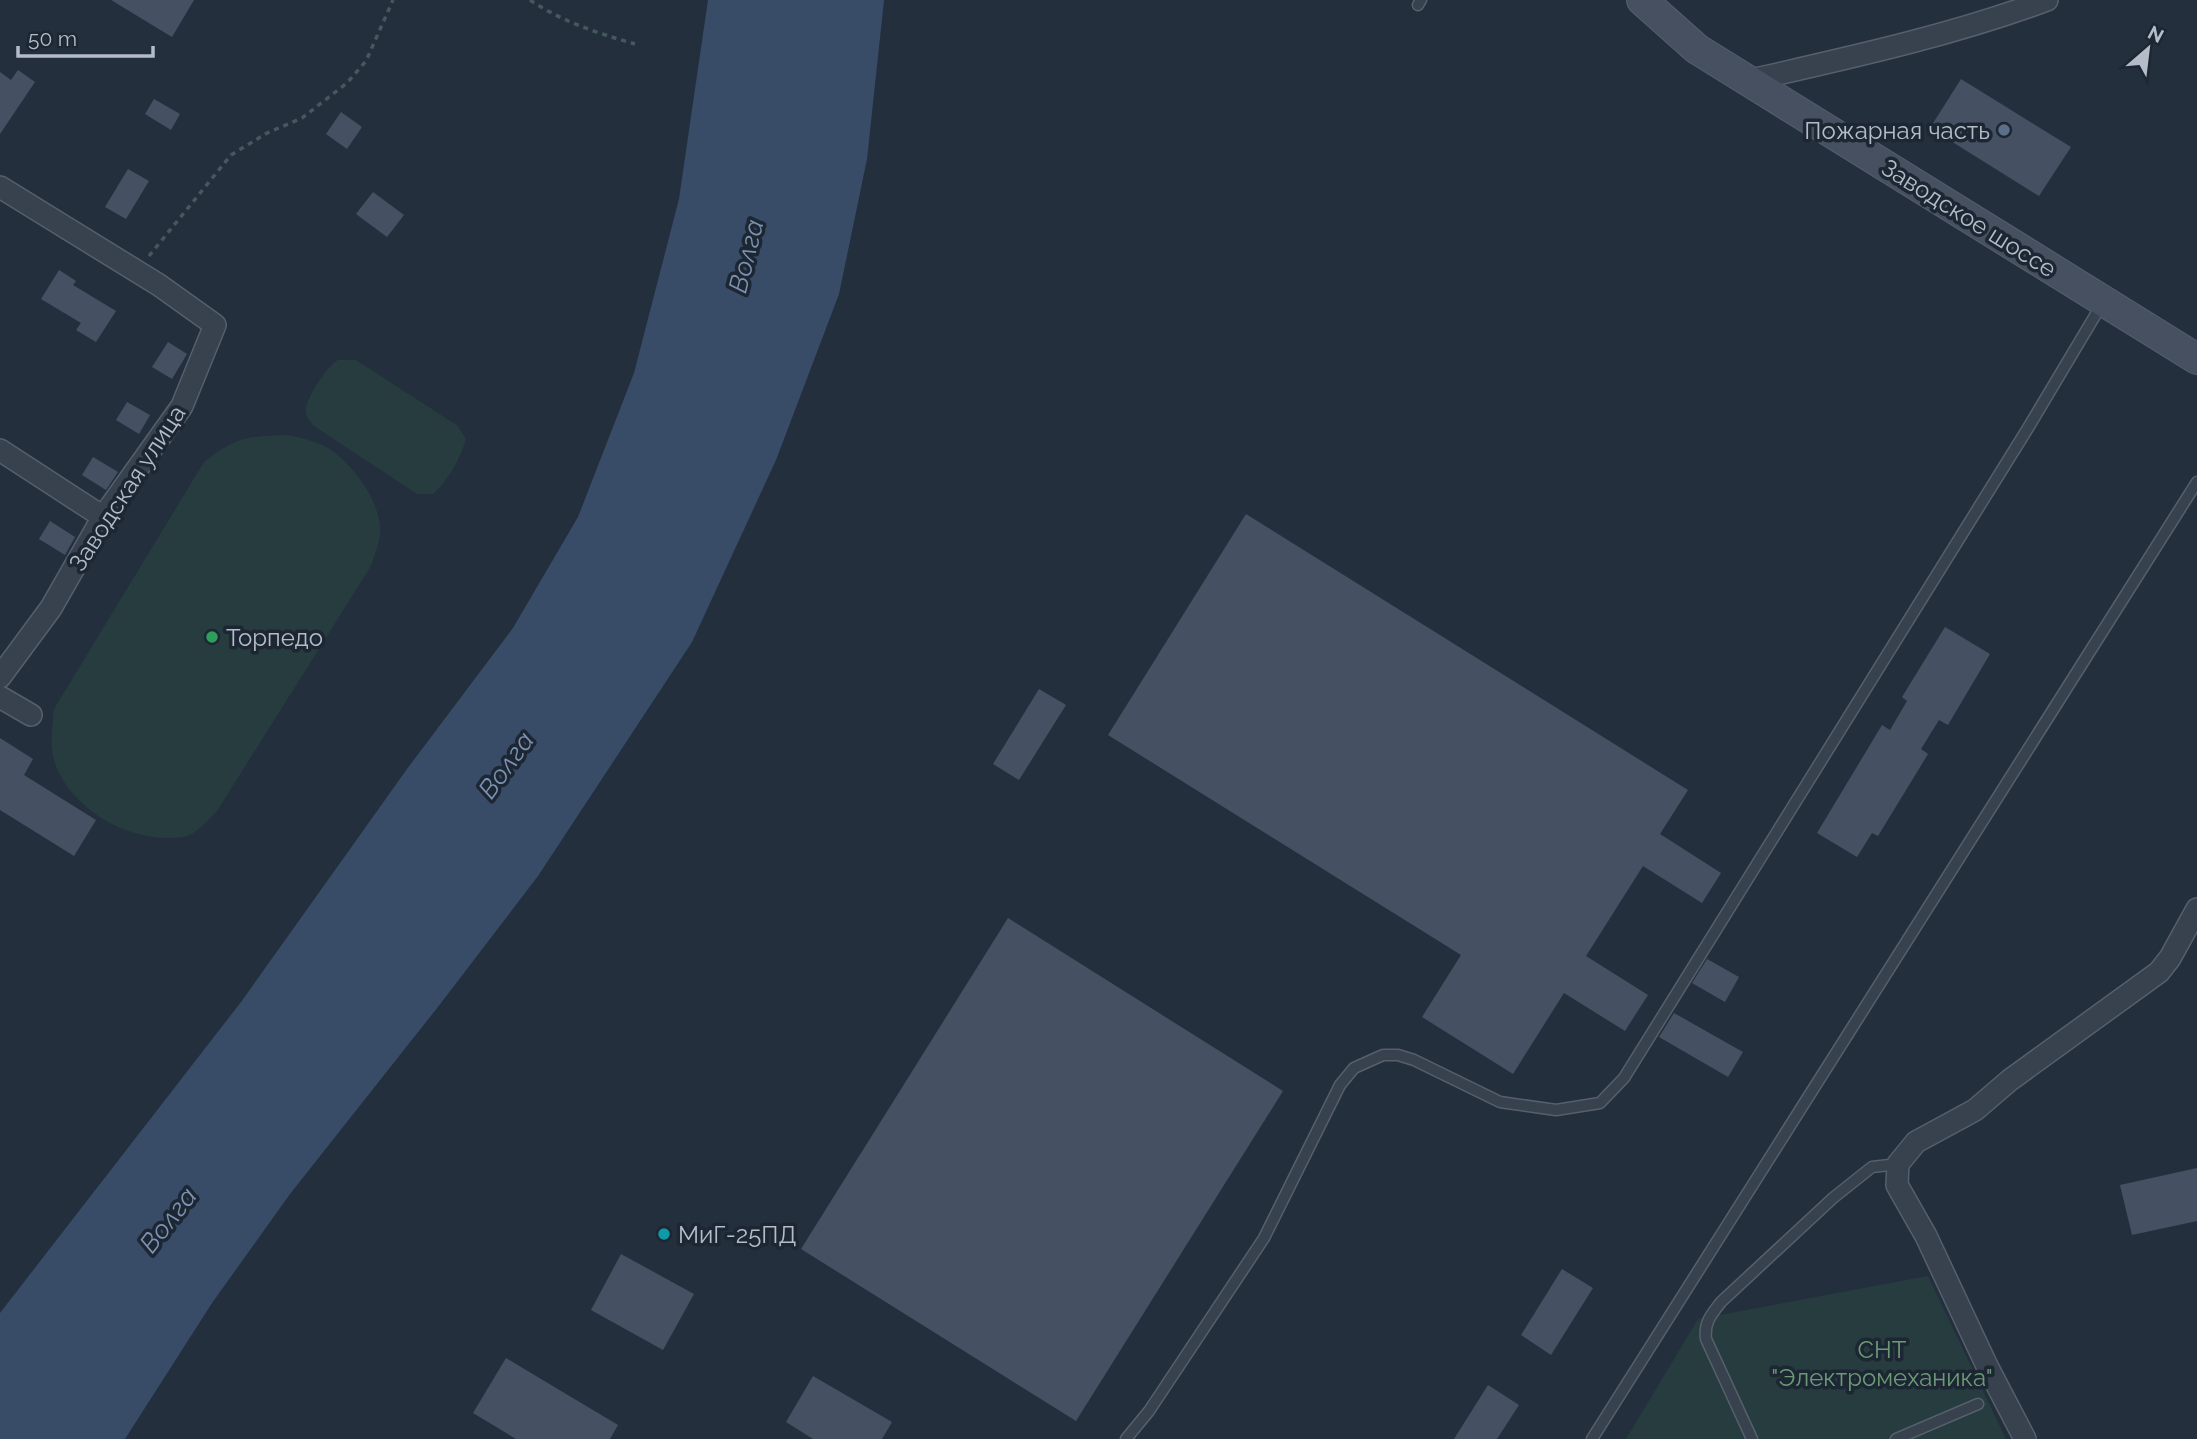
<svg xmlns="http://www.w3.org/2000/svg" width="2197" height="1439" viewBox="0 0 2197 1439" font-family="Raleway,sans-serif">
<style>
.green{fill:#263c3f}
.water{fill:#394c67}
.building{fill:#455162}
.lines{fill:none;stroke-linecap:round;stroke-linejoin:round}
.lane-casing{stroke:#565f6c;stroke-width:13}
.street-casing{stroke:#565f6c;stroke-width:24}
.secondary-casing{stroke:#565f6c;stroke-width:32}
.path{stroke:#44595c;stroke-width:3.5;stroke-dasharray:5 5;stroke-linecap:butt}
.lane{stroke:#38414e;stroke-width:10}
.street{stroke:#38414e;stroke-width:21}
.secondary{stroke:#465061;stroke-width:30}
.service-dot{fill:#5c6f8a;stroke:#1d2633;stroke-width:2.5}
.leisure-dot{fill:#2e9e5b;stroke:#1d2633;stroke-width:2.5}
.culture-dot{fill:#0f9aa8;stroke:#1d2633;stroke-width:2.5}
.labels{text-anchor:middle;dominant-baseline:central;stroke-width:7;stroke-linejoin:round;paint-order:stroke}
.poi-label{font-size:24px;fill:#b4bcc9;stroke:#1d2633;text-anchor:start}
.street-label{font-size:24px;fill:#b4bcc9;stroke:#1d2633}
.park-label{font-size:24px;fill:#6b9a76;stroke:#1d2633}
.water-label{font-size:26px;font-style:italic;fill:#7c92b1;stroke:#1d2633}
</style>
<rect width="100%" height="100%" fill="#242f3e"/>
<g class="green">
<path d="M338,360H356L458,426L466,439C460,460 448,480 433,494H417L314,426C311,422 306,417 306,412C304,400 328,365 338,360Z"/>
<path d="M288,435C303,438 321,442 334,452C357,470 382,504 380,534C379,545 374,556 371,566L217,811C207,821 196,835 183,837C135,844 80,815 59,773C48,753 52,730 54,709L204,462C236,437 248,436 288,435Z"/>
<path d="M1928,1276L2006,1439H1626L1698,1319Z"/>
</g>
<path class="water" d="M708,0H884L867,159L839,294L776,460L692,642L538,876L441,1003L290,1194L212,1303L125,1439H0V1313L241,1002L407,769L513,628L578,517L634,373L679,199Z"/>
<g class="building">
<path d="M111,0H194L172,37Z"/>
<path d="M18,70L35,82L0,134V72L11,80Z"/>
<path d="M1961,79L2071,147L2039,196L1930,128Z"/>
<path d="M154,99L180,114L171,130L145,114Z"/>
<path d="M341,112L362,127L347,149L326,134Z"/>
<path d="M128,169L149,181L126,219L105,207Z"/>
<path d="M373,192L404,215L387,237L356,214Z"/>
<path d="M59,270L76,281L73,285L116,311L96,342L76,330L81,323L41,299Z"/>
<path d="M168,342L187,354L172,379L152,367Z"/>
<path d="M127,402L150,415L139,434L116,420Z"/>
<path d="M93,457L118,472L106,490L82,475Z"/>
<path d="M1246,514L1688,790L1660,834L1721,873L1702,903L1643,866L1586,956L1648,995L1625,1031L1564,993L1513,1074L1422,1017L1461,955L1108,735Z"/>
<path d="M50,521L75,537L65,555L39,539Z"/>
<path d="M1945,627L1990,654L1948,725L1939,720L1921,749L1928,754L1878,836L1872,833L1857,857L1817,833L1882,725L1890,730L1907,701L1902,697Z"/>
<path d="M1039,689L1066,705L1019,780L993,764Z"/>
<path d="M0,738L33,759L24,775L96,820L74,856L0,810Z"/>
<path d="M1008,918L1283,1091L1076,1421L801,1249Z"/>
<path d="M1707,959L1739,977L1725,1002L1692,983Z"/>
<path d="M1674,1013L1743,1052L1728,1077L1659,1037Z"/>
<path d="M2197,1168V1221L2132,1235L2120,1185Z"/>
<path d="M621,1254L694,1294L663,1350L591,1310Z"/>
<path d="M1562,1269L1593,1288L1551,1355L1521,1335Z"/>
<path d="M506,1358L618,1425L610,1439H516L473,1413Z"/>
<path d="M813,1376L892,1422L882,1439H813L786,1422Z"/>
<path d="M1488,1385L1519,1405L1497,1439H1454Z"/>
</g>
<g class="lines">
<g class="lane-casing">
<g id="lane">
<path d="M1418,5L1421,0"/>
<path d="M1126,1439L1149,1411L1264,1238L1340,1085L1354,1068L1383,1055H1398L1414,1060L1500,1102L1556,1110L1600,1103L1624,1078L2028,428L2102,304"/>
<path d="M1592,1439L2197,482"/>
<path d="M1752,1439L1706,1339C1704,1322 1711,1315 1721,1302L1833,1198L1872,1167L1898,1164"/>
<path d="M1896,1439L1978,1404"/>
</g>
</g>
<g class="street-casing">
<g id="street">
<path d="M1747,81C1848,58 1950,36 2047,0"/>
<path d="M0,187L159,285L215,325L182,406L103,517L51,608L0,677"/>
<path d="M0,450L103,517"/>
<path d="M0,697L31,715"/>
<path d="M2025,1439L1987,1366L1926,1236L1897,1185L1898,1164L1916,1142L1975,1110L2010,1080L2159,972L2170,958L2197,909"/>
</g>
</g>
<g class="secondary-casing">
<path id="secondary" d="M1642,0L1697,49L2197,359"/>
</g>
<g class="path">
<path d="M530,0C563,22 597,33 635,44"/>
<path d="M149,256L231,155L267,133L302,118L347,83L366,61L393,0"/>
</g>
<use href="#lane" class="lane"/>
<use href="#street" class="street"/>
<use href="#secondary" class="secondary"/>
</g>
<circle class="service-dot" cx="2004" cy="130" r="7"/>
<circle class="leisure-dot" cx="212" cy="637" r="7"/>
<circle class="culture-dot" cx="664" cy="1234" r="7"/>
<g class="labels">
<g class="poi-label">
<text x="1990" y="130" text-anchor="end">Пожарная часть</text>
<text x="226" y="637">Торпедо</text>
<text x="678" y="1234">МиГ-25ПД</text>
</g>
<g class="street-label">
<text transform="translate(1969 218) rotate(32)">Заводское шоссе</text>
<text transform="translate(127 488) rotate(-57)">Заводская улица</text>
</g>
<g class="park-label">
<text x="1882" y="1349">СНТ<tspan x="1882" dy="28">"Электромеханика"</tspan></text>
</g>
<g class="water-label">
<text transform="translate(746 256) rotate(-76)">Волга</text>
<text transform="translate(506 765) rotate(-54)">Волга</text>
<text transform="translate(168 1220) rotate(-52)">Волга</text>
</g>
</g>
<g transform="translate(2148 49) rotate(28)" stroke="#1d2633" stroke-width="5" paint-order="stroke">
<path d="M0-5L12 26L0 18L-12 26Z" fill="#b4bcc9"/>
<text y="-10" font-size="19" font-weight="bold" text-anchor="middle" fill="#b4bcc9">N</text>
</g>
<path d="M18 46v10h135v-10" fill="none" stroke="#b4bcc9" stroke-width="3.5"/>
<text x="28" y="46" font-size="21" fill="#b4bcc9" stroke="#1d2633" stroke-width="5" paint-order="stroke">50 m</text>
</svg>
